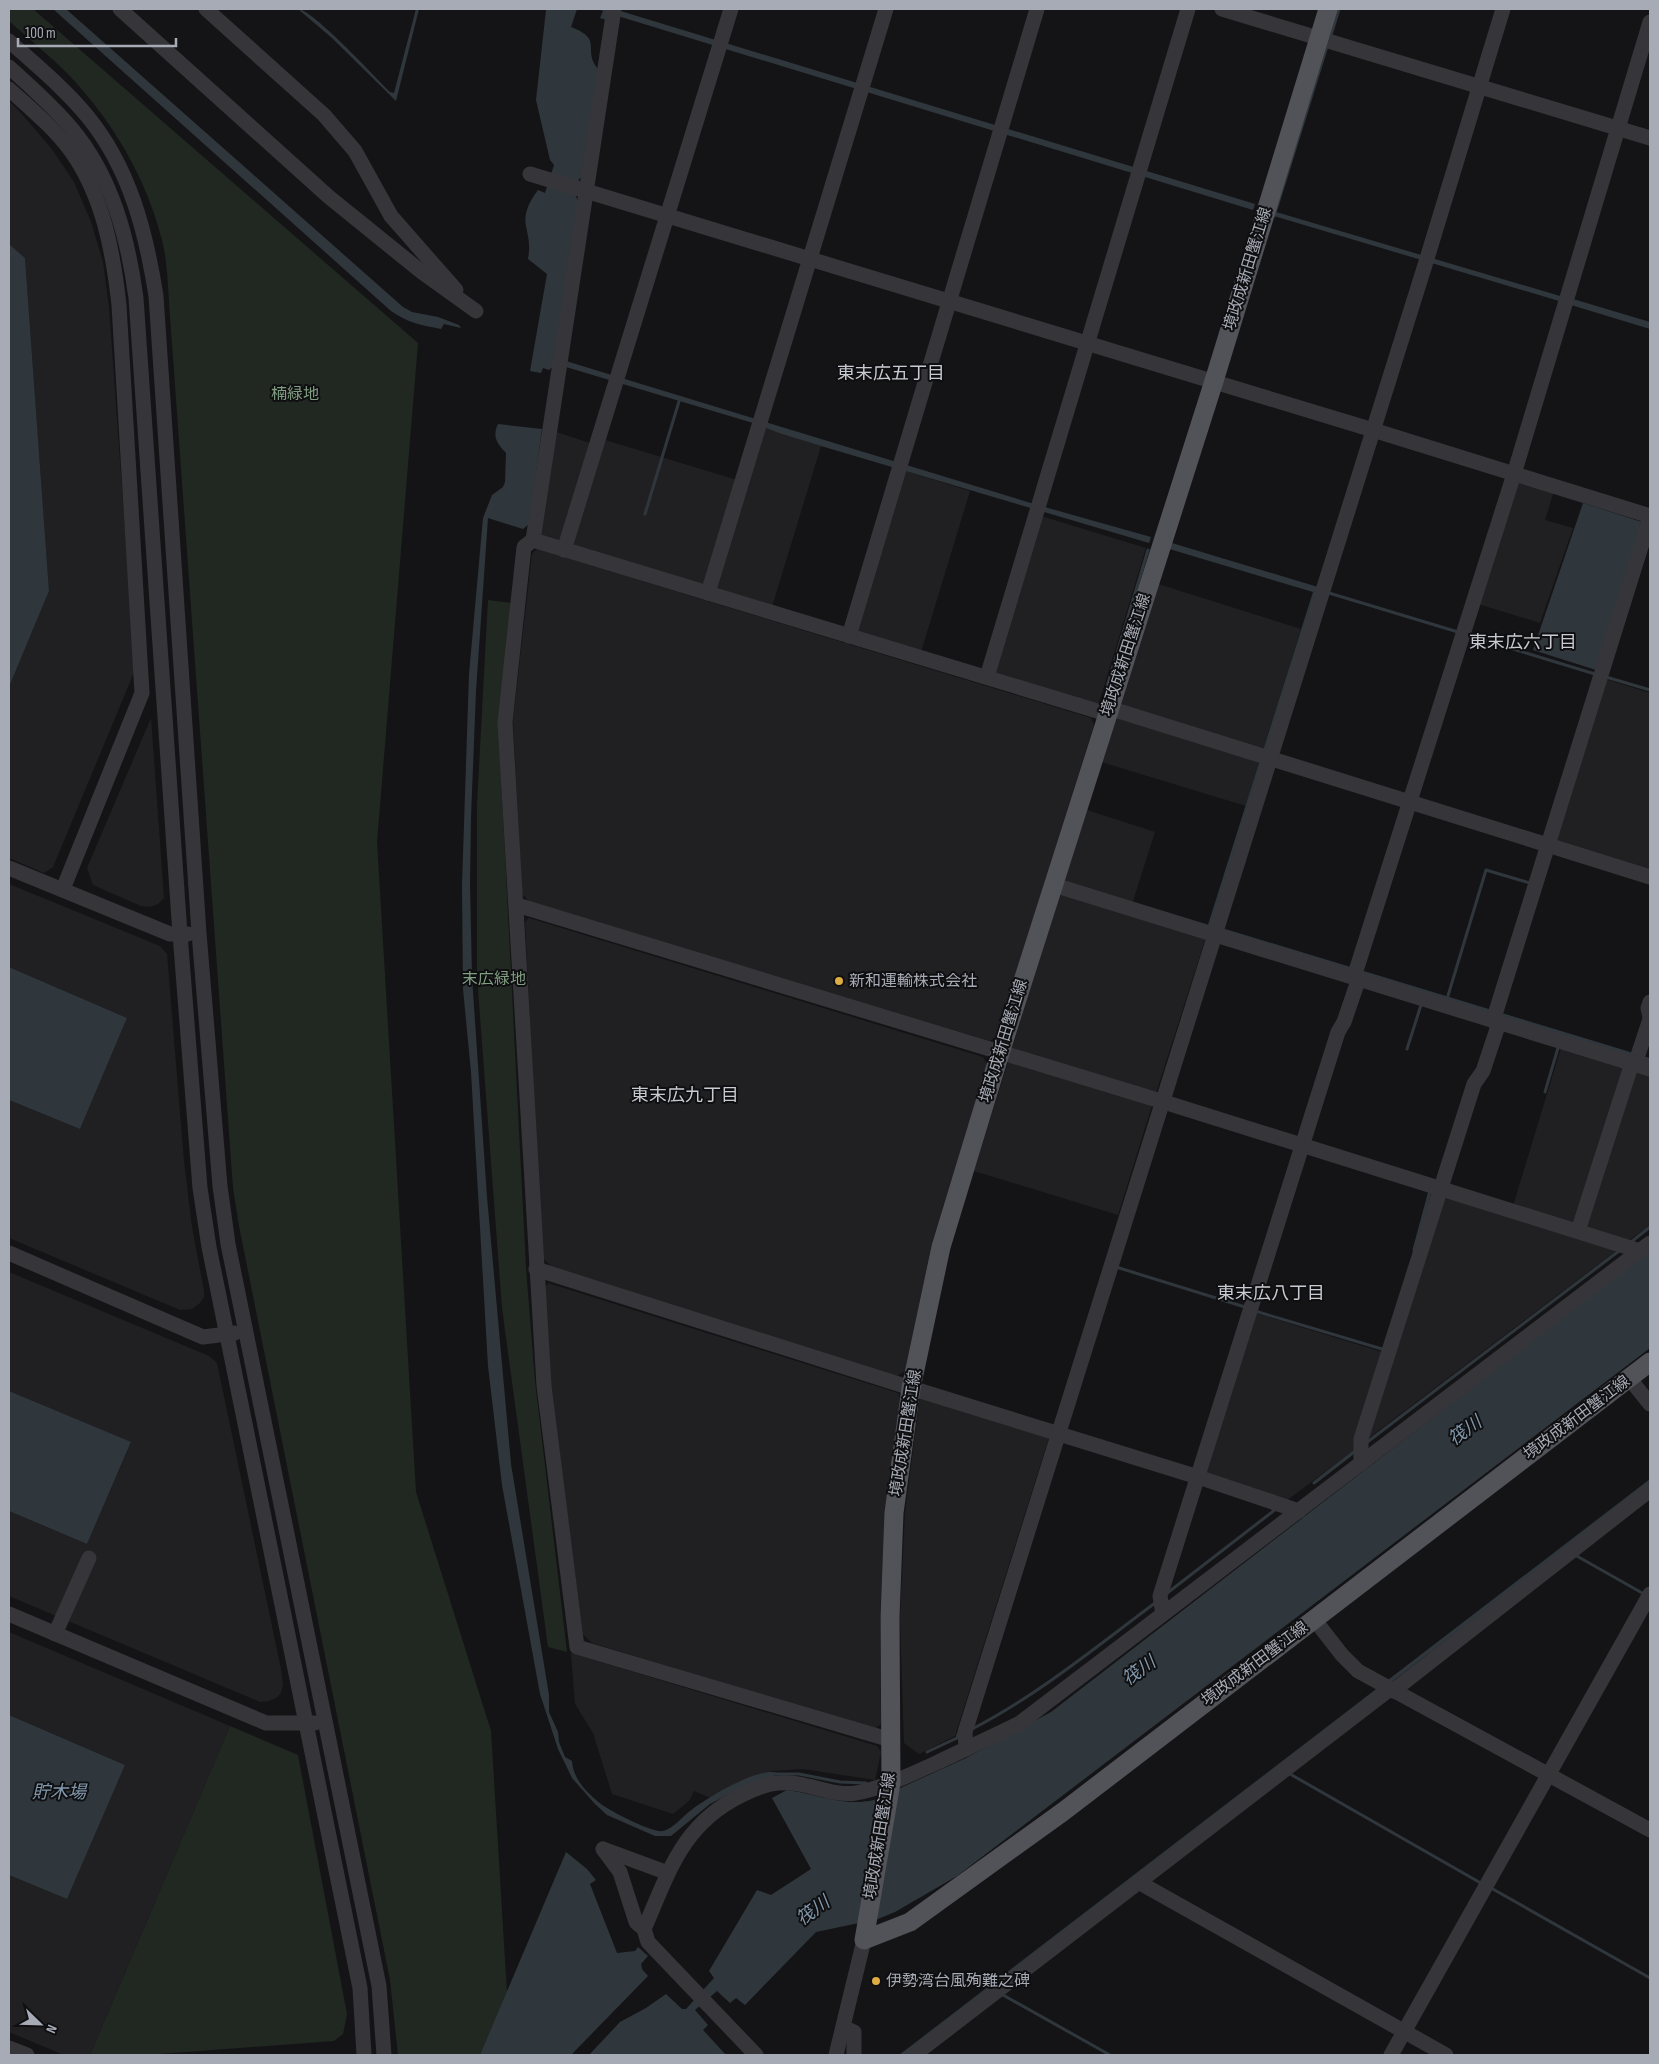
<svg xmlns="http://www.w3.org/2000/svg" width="1659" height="2064" viewBox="0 0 1659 2064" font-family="'Sofia Sans Condensed','Noto Sans JP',sans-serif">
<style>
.built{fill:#202023}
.green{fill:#212822}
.water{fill:#2f373d}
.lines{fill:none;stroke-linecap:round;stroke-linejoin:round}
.stream{stroke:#2f373d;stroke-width:3}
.minor{stroke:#36363a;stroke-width:15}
.major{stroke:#525359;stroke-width:19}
.poi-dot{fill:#dfac43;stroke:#0f0f11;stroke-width:2}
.labels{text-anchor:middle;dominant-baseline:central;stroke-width:4;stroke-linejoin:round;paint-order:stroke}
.street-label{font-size:16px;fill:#a7abb5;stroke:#0f0f11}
.park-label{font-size:16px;fill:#809e82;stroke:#0f0f11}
.poi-label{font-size:16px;fill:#a7abb5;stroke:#0f0f11;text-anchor:start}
.neighbourhood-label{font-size:18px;fill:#c8cad1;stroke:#0f0f11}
.water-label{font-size:18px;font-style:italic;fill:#8298ac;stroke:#0f0f11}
</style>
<rect width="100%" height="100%" fill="#141416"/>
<g class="built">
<path d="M9,101L20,112L51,148L74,182L91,222L103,262L109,307L135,670L53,867L44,873L9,858V687L49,591L25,258L9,244Z"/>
<path d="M762,427L821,446L772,607L717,590Z"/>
<path d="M553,431L593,444L563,542L540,536Z"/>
<path d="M602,439L737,480L703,586L573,546Z"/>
<path d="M902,470L970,491L921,652L853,631Z"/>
<path d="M1515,482L1554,491L1545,520L1573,528L1540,623L1475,603Z"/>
<path d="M1041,516L1146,548L1098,706L994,674Z"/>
<path d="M537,549L1091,718L1094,725L996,1036L990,1041L530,902L522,894L513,720L532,554Z"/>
<path d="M1155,583L1301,629L1263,751L1118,704Z"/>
<path d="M1605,679L1650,693V872L1554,843Z"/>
<path d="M1118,716L1260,760L1246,806L1098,761L1113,719Z"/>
<path d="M151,718L164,898L158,904L150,907L141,906L93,885L87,868Z"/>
<path d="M1084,809L1155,832L1132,904L1060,882Z"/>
<path d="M9,884L160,946L167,954L184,1161L192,1227L204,1291V1297L200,1303L192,1309L180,1310L9,1238V1100L80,1129L127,1018L9,967Z"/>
<path d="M1060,894L1206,937L1155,1096L1011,1051Z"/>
<path d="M529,918L983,1057L987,1065L932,1243L905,1371L897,1376L551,1266L542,1257L525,922Z"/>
<path d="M1561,1048L1625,1067L1572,1225L1513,1206Z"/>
<path d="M1009,1059L1153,1102L1118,1215L974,1171Z"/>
<path d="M1632,1072L1650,1075V1225L1628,1241L1584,1229Z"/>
<path d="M1444,1196L1620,1248L1366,1440Z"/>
<path d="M9,1272L209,1356L217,1363L281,1669L283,1684L281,1693L276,1698L269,1701L260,1702L9,1596V1511L87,1544L131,1443L9,1391Z"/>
<path d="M548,1283L898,1393L900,1398L886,1511L880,1617L881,1724L875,1729L592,1643L583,1634L551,1388L545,1287Z"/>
<path d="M1255,1313L1382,1352L1356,1449L1286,1501L1205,1474Z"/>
<path d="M920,1395L1050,1434L955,1736L919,1754L904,1743L900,1617L905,1513Z"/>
<path d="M9,1632L230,1726L90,2055H64L9,2032V1875L67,1899L125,1765L9,1715Z"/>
<path d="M571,1653L877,1746L881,1752L875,1780L803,1769L772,1771L757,1775L711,1798L694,1791L689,1801L673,1814L612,1794L593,1733L575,1704Z"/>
</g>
<g class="green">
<path d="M9,9H33L418,343L377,842L416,1492L491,1731L507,1993L480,2055H398L390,1980L239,1226L233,1188L170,316C168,291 168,264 162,240C146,177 113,122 69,75C50,56 29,39 9,21Z"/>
<path d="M488,600L512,603L498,717L526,1268L535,1381L567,1652L548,1647L502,1308L477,976V804Z"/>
<path d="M230,1726L298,1755L347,2014L343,2034L334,2041L145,2055H90Z"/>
</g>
<g class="water">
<path d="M53,9H66L403,307L412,312L438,317L459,325L461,328L444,324L441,329C421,325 408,323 391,311Z"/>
<path d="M298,9C312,9 376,78 390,92L394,93L416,9H419L396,101L332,38Z"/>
<path d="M549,9H577L571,27C605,40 581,50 599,70L583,176L579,179L575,193L579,205L556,358L1034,504L1151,537L1149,543L821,446L779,433L753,423L556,364L549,370L543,368L541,373L530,371L547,274L528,259C534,227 513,224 538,190L545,193L554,165L550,160L536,100L546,10Z"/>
<path d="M598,9H614L1255,204L1253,210L608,13L607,20L600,18L603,11Z"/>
<path d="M1276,212L1560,296L1559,301L1274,216Z"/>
<path d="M9,244L25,258L49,591L9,687Z"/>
<path d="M1573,299L1650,322V329L1571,305Z"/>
<path d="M498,424L542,429L529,524L523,529L488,518L476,691L471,817L470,884L472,977L487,1197L511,1464L549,1695V1712L558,1732L559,1742L565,1757L572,1761C573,1779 587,1793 601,1804C610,1811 652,1833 663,1831C673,1829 683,1816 690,1811C705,1799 759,1766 777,1773L773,1777L736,1790L710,1804L671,1836H655L607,1815L595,1804L572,1778L558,1749L540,1694L502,1485L488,1366L471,1072L463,989L462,885L469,674L483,518L492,495L503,487L505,482L506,453C497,443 492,437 498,424Z"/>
<path d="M1583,503L1642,522L1596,670L1533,650Z"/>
<path d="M1172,543L1318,587L1211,929L1207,928L1313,592L1166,548Z"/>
<path d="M1222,928L1650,1058V1064L1221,932Z"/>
<path d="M9,967L127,1018L80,1129L9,1100Z"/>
<path d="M1650,1250V1348L957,1876L895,1912L878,1919L816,1932L745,2005L736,1998L730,2003L717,1991L695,2010L708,2025L703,2030L726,2055H589L620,2022L646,2008L666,1994L682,2009H686L714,1978L709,1971L757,1890L771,1895L811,1869L772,1798L787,1790C818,1794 843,1807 874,1800L966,1758L1051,1712Z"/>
<path d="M9,1391L131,1442L87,1544L9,1511Z"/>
<path d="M1650,1479V1483L1643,1489L906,2055H899Z"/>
<path d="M9,1715L125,1765L67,1899L9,1875Z"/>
<path d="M566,1852L587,1869L596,1880L590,1884L617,1953L635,1951L638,1947L648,1956L641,1964L642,1969L648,1976L571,2055H480Z"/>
</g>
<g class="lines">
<g class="stream">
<path d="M1331,35L1339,9"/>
<path d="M1274,216L1327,46"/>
<path d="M645,514L680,398"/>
<path d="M1329,593L1458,632"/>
<path d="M1467,635L1595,674"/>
<path d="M1606,677L1650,690"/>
<path d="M1105,693L1148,550"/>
<path d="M1447,999L1486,870L1530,883"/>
<path d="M1407,1049L1421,1005"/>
<path d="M1545,1092L1558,1048"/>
<path d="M1631,1242L1650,1227"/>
<path d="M1414,1250L1430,1191"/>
<path d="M1116,1267L1245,1307"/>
<path d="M1255,1311L1382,1349"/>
<path d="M1366,1443L1619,1251"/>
<path d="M1314,1483L1354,1452"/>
<path d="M1575,1555L1644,1594"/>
<path d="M1166,1594L1276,1509"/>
<path d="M974,1728C1039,1694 1096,1647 1155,1603"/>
<path d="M927,1752L957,1738L958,1734"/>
<path d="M773,1774H799L840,1782L866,1783"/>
<path d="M1290,1774L1479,1882"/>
<path d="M1491,1888L1650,1978"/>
<path d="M1003,1995L1110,2055"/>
</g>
<g class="minor">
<path d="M120,9L329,197L423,273L476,311"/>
<path d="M206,9L324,115L355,151L391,216L456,290"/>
<path d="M614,9L533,540L524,547L505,722L544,1386L577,1647L891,1740"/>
<path d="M1222,9L1650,138"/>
<path d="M9,41C36,65 65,89 88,117C130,169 146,232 156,296L199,933L220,1186L228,1244L379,1986L384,2055"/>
<path d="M9,67C31,87 53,106 72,129C112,177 128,238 136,298L180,934L200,1188L209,1247L360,1988L364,2055"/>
<path d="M9,89C30,108 54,128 71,151C103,196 113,251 119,305L142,693L63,889"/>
<path d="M530,174L1373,430L1650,516"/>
<path d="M533,540L1107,714"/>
<path d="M564,550L731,9"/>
<path d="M708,593L886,9"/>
<path d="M849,636L1037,9"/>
<path d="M987,677L1188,9"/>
<path d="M1109,708L1650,877"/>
<path d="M9,868L170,934H188"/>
<path d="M1054,885L1650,1069"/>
<path d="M517,905L1164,1102L1640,1251"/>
<path d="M1354,977L1514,474L1650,22"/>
<path d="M1650,1002L1648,1008L1650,1017"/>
<path d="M1493,1021L1650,518"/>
<path d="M1635,1064L1650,1019"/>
<path d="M1578,1231L1632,1063"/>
<path d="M9,1253L203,1337L235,1333"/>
<path d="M536,1269L911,1388L1198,1477L1299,1511"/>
<path d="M1629,1378L1650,1404"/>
<path d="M1361,1464V1439L1474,1084L1483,1071L1499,1023"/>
<path d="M9,1614L266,1723H315"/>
<path d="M1163,1614L1160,1596L1338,1032L1344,1022L1359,978"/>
<path d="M1314,1619L1342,1655L1358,1671L1650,1830"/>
<path d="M55,1634L89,1558"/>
<path d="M1393,1691L1650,1490"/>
<path d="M966,1749L965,1732L1425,265L1503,9"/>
<path d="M603,1849L620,1872L636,1922L644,1929L648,1942L756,2055"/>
<path d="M603,1849L668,1873"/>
<path d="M1140,1883L1446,2055"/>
<path d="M644,1929C669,1872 682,1824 742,1795C752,1790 766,1784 778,1783C805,1780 831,1797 856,1793C883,1788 909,1775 934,1764C963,1750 992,1737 1020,1723L1650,1243"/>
<path d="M843,2027L854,2032V2055"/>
<path d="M9,2048L27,2055"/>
<path d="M836,2055L864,1940"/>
<path d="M914,2055L1390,1689"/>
<path d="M1391,2055L1650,1594"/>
</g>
<path class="major" d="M1328,9L1214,381L1000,1053L941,1247L911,1388L894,1513L890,1617L891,1783L864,1940L910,1922L1064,1811L1650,1362"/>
</g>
<g class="poi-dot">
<circle cx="839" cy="981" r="5"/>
<circle cx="876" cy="1981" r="5"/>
</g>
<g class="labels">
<g class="street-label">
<text transform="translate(1248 269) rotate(-73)">境政成新田蟹江線</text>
<text transform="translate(1126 655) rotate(-72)">境政成新田蟹江線</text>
<text transform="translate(1004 1041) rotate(-73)">境政成新田蟹江線</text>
<text transform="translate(1577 1418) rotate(-37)">境政成新田蟹江線</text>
<text transform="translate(906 1433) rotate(-81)">境政成新田蟹江線</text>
<text transform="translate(1255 1664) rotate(-37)">境政成新田蟹江線</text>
<text transform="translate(880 1836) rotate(-81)">境政成新田蟹江線</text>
</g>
<g class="park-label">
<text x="295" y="394">楠緑地</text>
<text x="494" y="979">末広緑地</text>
</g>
<g class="poi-label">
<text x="849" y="981">新和運輸株式会社</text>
<text x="886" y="1981">伊勢湾台風殉難之碑</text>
</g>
<g class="neighbourhood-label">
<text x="891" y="373">東末広五丁目</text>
<text x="1523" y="642">東末広六丁目</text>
<text x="685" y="1095">東末広九丁目</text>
<text x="1271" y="1293">東末広八丁目</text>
</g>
<g class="water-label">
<text transform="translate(1465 1431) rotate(-36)">筏川</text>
<text transform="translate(1139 1671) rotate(-36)">筏川</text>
<text x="59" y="1792">貯木場</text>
<text transform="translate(813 1911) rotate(-36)">筏川</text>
</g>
</g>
<rect width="1659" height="2064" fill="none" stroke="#a7abb5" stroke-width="20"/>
<g transform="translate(40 2024) rotate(113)" stroke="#0f0f11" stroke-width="4" paint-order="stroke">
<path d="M0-4L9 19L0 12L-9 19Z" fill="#a7abb5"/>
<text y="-8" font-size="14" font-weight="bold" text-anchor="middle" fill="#a7abb5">N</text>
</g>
<path d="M18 38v8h158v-8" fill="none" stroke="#a7abb5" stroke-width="2.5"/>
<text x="25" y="38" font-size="15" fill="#a7abb5" stroke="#0f0f11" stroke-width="4" paint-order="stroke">100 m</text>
</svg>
